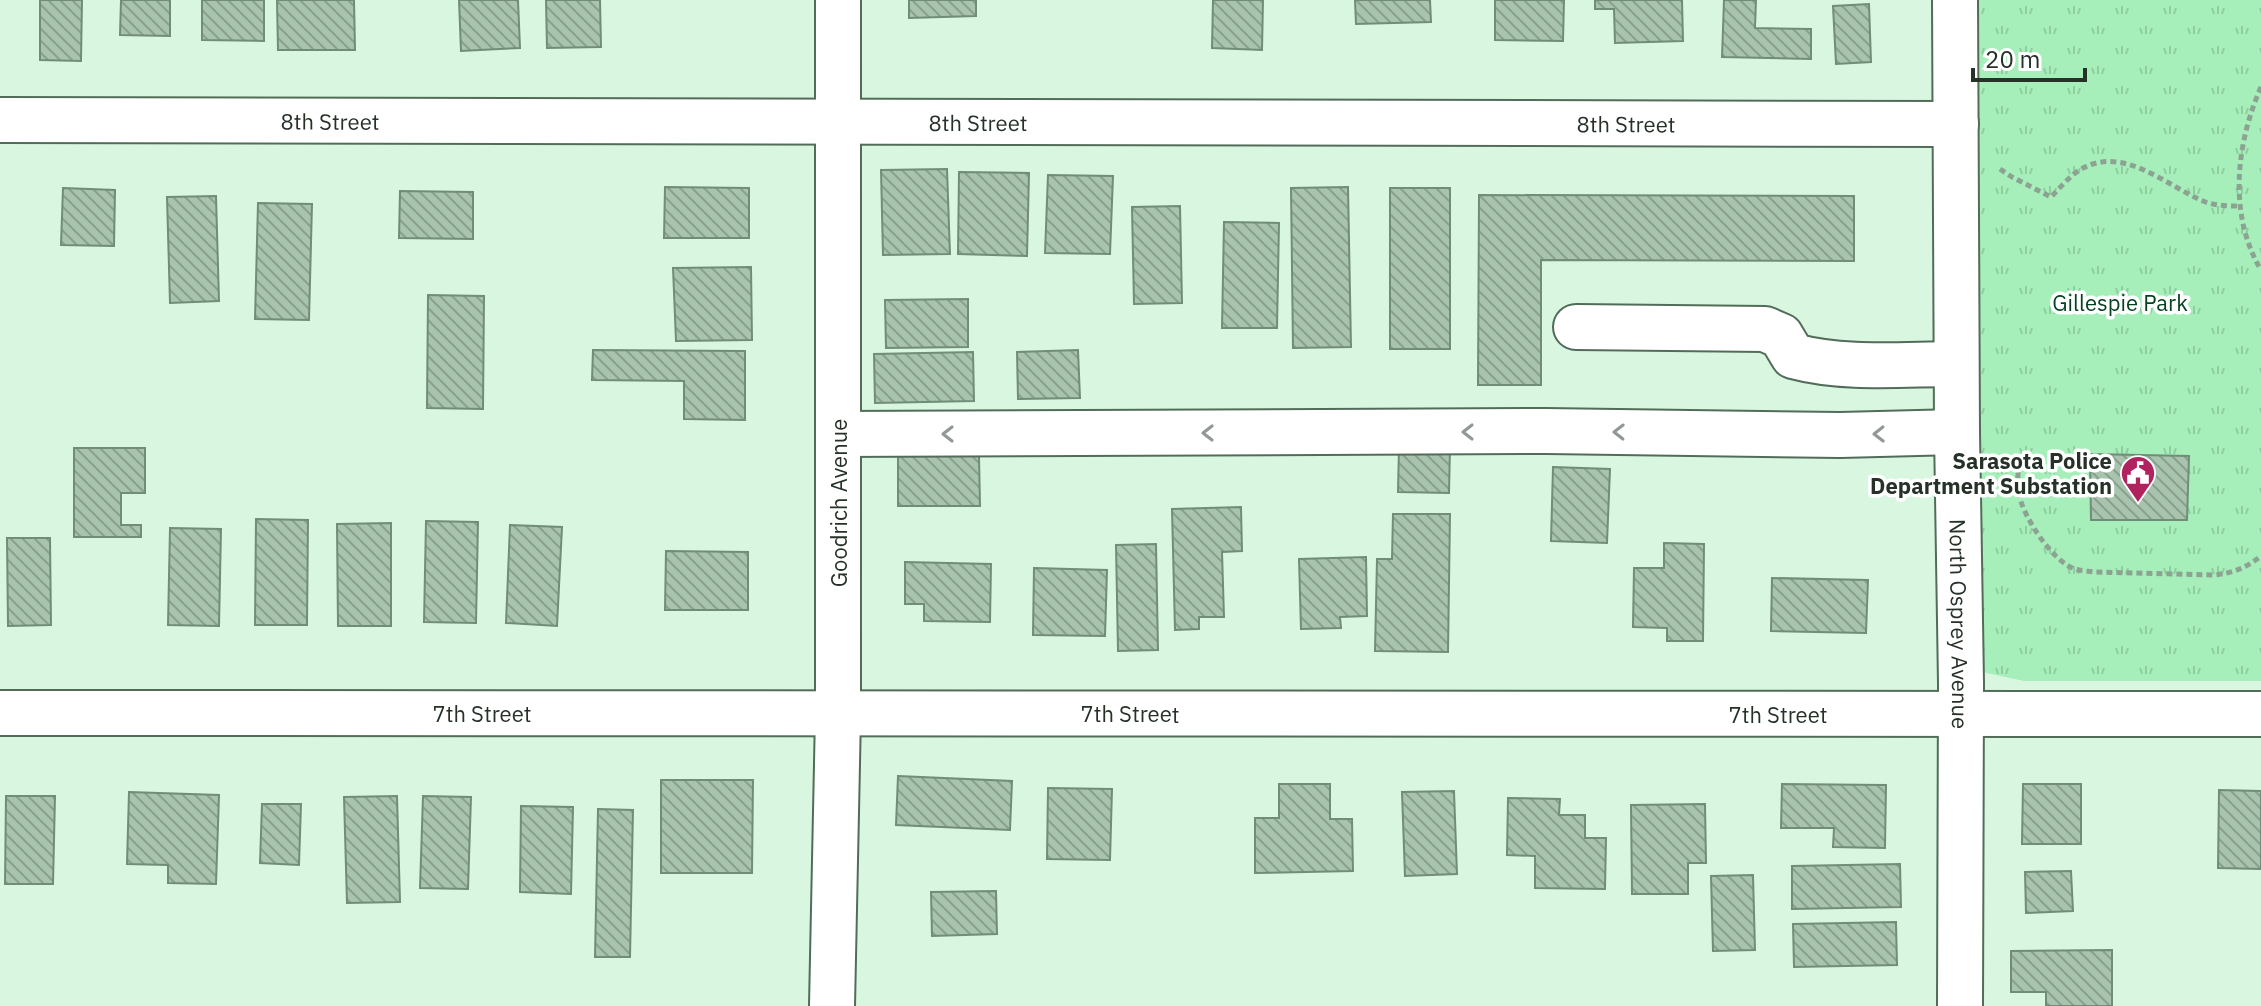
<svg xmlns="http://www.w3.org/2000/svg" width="2261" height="1006" viewBox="0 0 2261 1006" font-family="'IBM Plex Sans',sans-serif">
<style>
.grass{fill:url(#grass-tufts)}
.building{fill:url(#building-back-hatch);stroke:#718c78;stroke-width:2}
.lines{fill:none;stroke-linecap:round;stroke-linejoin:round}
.minor-casing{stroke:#526c59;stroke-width:48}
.path{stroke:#8da392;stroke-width:5;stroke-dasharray:6 4;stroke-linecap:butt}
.minor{stroke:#fff;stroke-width:44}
.oneway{stroke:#929894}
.labels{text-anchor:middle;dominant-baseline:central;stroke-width:7;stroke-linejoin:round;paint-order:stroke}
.street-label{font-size:22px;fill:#263128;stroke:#fff}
.park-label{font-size:22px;fill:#054220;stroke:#fff}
.poi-label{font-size:22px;font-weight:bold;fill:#263128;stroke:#fff;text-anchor:end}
</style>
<defs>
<pattern id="grass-tufts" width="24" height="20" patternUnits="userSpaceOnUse" patternTransform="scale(2)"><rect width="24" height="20" fill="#a6efba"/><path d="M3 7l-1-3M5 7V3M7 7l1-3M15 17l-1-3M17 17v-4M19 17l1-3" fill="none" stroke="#8fcda0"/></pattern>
<pattern id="building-back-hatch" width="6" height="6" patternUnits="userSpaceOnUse" patternTransform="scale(2)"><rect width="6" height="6" fill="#a8c4ae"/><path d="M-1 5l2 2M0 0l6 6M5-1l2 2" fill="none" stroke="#89a08e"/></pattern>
</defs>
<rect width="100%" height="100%" fill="#d9f7e0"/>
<path class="grass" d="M1978,0H2261V681H2024L1982,672L1979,620Z"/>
<g class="building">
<path d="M40,0H82L81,61L40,60Z"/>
<path d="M121,0H170V36L120,35Z"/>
<path d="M202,0H264V41L202,40Z"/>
<path d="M277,0H354L355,50H278Z"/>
<path d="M459,0H518L520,48L461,51Z"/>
<path d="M546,0H600L601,47L547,48Z"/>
<path d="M909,0H976V16L909,18Z"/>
<path d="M1213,0H1263L1262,50L1212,48Z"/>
<path d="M1355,0H1430L1431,22L1356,24Z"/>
<path d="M1495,0H1564L1563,41L1495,40Z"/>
<path d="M1595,0H1682L1683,41L1615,43L1614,9H1595Z"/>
<path d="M1724,0H1756L1755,28L1811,29V59L1722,57Z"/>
<path d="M1869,4L1871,62L1836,64L1833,6Z"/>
<path d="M947,169L950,254L883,255L881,170Z"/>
<path d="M959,172L1029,173L1027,256L958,254Z"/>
<path d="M1048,175L1113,176L1110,254L1045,253Z"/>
<path d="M665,187L749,188V238H664Z"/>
<path d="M1348,187L1351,347L1293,348L1291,188Z"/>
<path d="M63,188L115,190L114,246L61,245Z"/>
<rect x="1390" y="188" width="60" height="161"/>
<path d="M400,191L473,192V239L399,238Z"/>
<path d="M1479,195L1854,196V261L1541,260V385H1478Z"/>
<path d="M216,196L219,301L170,303L167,197Z"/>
<path d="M258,203L312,204L309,320L255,319Z"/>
<path d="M1180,206L1182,303L1134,304L1132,207Z"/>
<path d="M1224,222L1279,223L1277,328H1222Z"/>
<path d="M751,267L752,340L676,341L673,268Z"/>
<path d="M428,295L484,296L483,409L427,408Z"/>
<path d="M968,299V347L886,348L885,300Z"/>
<path d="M593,350L745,351V420L684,419V381L592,380Z"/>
<path d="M1078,350L1080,398L1018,399L1017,352Z"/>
<path d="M973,352L974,401L875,403L874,354Z"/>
<path d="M1399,446L1450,447L1449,493L1398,492Z"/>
<path d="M74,448H145V493H121V525H141V537H74Z"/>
<path d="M2090,454L2189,456L2187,520H2091Z"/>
<path d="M898,456H979L980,506H898Z"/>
<path d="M1553,467L1610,469L1607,543L1551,541Z"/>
<path d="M1241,507L1242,551L1222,552L1224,617H1199V629L1175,630L1172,509Z"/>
<path d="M1393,514H1450L1448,652L1375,651L1377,559H1392Z"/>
<path d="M256,519L308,520L307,625H255Z"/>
<path d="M426,521L478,522L476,623L424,622Z"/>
<path d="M391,523V626H338L337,524Z"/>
<path d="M510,525L562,527L557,626L506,623Z"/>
<path d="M170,528L221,529L219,626L168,625Z"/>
<path d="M7,538H50L51,625L8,626Z"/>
<path d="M1664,543L1704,544L1703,641H1667V628L1633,627L1634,568H1664Z"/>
<path d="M1156,544L1158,650L1118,651L1116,545Z"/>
<path d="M666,551L748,552V610H665Z"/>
<path d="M1366,557L1367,616L1340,617L1341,628L1301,629L1299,559Z"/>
<path d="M905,562L991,564L990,622L924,621V604H905Z"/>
<path d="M1034,568L1107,570L1105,636L1033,635Z"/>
<path d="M1772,578L1868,580L1866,633L1771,631Z"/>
<path d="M898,776L1012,781L1010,830L896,825Z"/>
<path d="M661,780H753L752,873H661Z"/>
<path d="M1279,784H1330V819H1352L1353,871L1255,873V818H1279Z"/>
<path d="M1782,784L1886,785L1885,848L1833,847L1834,828H1781Z"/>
<path d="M2023,784H2081V844H2022Z"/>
<path d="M1048,788L1112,789L1110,860L1047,859Z"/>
<path d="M2219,790L2261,791V869L2218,868Z"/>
<path d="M1454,791L1457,874L1405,876L1402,792Z"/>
<path d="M129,792L219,795L216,884L168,883V865L127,864Z"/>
<path d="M6,796H55L53,884H5Z"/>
<path d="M397,796L400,902L347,903L344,797Z"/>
<path d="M423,796L471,797L468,889L420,888Z"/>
<path d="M1508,798L1560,799L1559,815H1585V838H1606L1605,889L1535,888V856L1507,855Z"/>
<path d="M262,804H301L299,865L260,863Z"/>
<path d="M1705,804L1706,863H1688V894H1632L1631,805Z"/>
<path d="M521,806L573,807L571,894L520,892Z"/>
<path d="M598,809L633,810L630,957H595Z"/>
<path d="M1900,864L1901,907L1792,909V866Z"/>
<path d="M2071,871L2073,911L2026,913L2025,872Z"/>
<path d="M1753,875L1755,950L1713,951L1711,876Z"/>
<path d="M996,891L997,934L932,936L931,892Z"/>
<path d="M1896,922L1897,965L1794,967L1793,924Z"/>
<path d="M2112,950V1006H2046V992H2011V951Z"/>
</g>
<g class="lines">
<g class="minor-casing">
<g id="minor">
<path id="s1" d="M1955,0L1957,432L1961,683L1960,1006"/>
<path id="s2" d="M0,120L1956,124"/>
<path d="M1576,327L1765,329L1781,336L1793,356C1845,370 1903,364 1956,364"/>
<path d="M838,434L1546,431L1840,435L1957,432"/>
<path id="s3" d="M0,713L2261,714"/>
<path d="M832,1006L838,715V0"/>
</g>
</g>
<g class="path">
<path d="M2261,87C2236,144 2228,215 2261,270"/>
<path d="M2000,169L2012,177L2051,197C2060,188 2071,174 2083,168C2125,146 2167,186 2203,201C2215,206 2228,206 2240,206"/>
<path d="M1999,462L2090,461"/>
<path d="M2019,462C2018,473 2017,484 2019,494C2023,517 2053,562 2075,569C2081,571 2088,571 2094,572L2214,575C2233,573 2246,568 2261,556"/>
</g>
<use href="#minor" class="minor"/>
</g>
<defs><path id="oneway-chevron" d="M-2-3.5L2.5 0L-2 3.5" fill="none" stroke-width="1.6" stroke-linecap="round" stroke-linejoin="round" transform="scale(2)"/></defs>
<g class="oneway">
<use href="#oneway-chevron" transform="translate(1468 432) rotate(180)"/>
<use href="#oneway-chevron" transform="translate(1619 432) rotate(-179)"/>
<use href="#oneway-chevron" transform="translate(1208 433) rotate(180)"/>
<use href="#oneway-chevron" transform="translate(948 434) rotate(180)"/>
<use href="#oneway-chevron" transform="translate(1879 434) rotate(179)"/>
</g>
<defs>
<g id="civic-pin" transform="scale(1.8)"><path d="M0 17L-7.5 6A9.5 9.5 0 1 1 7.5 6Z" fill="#b0235e" stroke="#fff"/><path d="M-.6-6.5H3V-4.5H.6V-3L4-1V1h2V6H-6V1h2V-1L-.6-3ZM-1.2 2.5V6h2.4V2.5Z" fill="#fff"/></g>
</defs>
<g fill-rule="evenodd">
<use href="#civic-pin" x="2138" y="473"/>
</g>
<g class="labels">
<g class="street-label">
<text stroke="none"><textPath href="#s2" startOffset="330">8th Street</textPath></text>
<text stroke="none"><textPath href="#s2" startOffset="978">8th Street</textPath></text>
<text stroke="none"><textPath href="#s2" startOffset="1626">8th Street</textPath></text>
<text transform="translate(838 503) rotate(-90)">Goodrich Avenue</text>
<text stroke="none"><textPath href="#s1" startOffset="624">North Osprey Avenue</textPath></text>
<text stroke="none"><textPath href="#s3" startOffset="482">7th Street</textPath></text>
<text stroke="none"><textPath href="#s3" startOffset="1778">7th Street</textPath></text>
<text stroke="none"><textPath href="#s3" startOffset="1130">7th Street</textPath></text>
</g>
<g class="park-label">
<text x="2120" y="302">Gillespie Park</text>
</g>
<g class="poi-label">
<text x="2112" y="460">Sarasota Police<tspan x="2112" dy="25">Department Substation</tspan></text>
</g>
</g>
<path d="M1973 68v12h112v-12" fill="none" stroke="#263128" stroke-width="4"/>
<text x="1985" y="68" font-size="24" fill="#263128" stroke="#ffffff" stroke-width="6" paint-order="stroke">20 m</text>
</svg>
